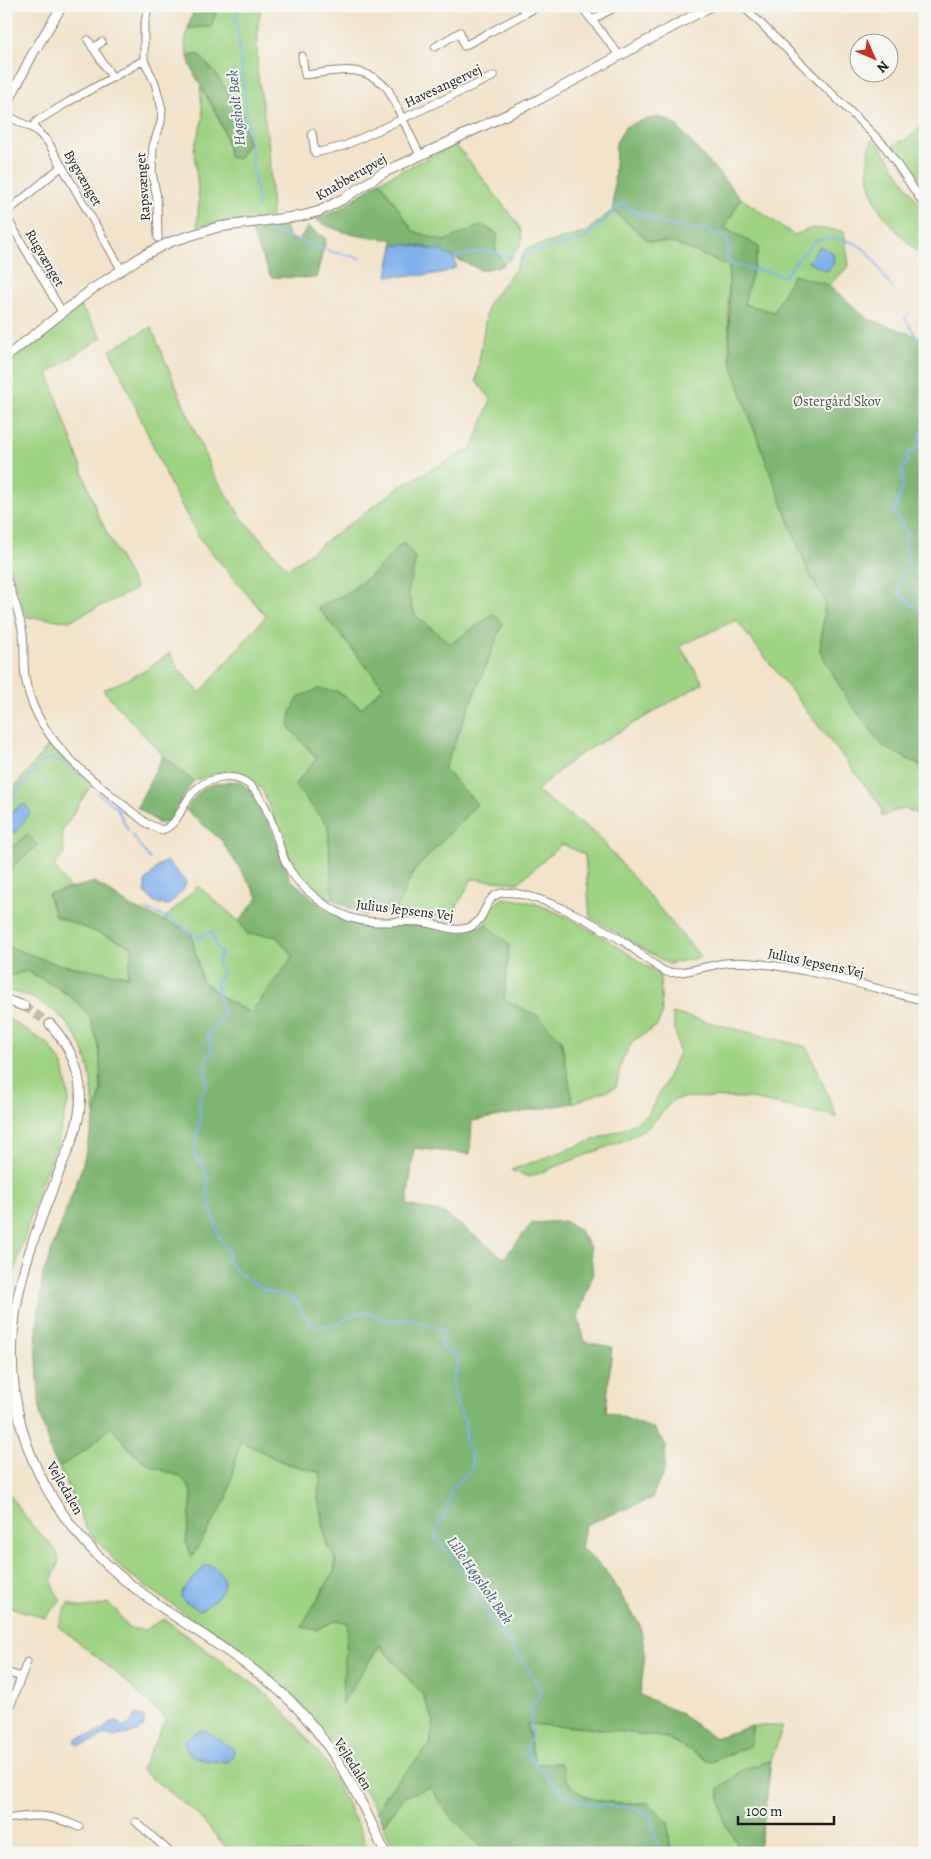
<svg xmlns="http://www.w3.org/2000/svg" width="931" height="1859" viewBox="0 0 931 1859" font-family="Alegreya,serif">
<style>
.green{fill:#9fd384;stroke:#5e7850}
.forest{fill:#7fb572;stroke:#4e6847}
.water{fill:#80b1ec;stroke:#4e6684}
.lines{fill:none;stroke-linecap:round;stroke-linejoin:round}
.stream{stroke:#80b1ec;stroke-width:2}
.tertiary-tunnel{stroke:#c7bba7;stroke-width:9;stroke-dasharray:9 4.5;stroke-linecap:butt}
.minor-casing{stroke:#878073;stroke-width:9}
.tertiary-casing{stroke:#878073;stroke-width:11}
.minor{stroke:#fff;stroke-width:7}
.tertiary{stroke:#fff;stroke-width:9}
.labels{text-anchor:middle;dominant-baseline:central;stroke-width:4;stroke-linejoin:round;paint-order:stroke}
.street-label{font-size:14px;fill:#1c1c1c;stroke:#f6f6f2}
.park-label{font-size:14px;fill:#4a5c40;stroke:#f6f6f2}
.water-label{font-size:15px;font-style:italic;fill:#44586f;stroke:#f6f6f2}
</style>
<rect width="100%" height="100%" fill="#f6f6f2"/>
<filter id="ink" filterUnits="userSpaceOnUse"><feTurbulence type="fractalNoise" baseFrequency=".02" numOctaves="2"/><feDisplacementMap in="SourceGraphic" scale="10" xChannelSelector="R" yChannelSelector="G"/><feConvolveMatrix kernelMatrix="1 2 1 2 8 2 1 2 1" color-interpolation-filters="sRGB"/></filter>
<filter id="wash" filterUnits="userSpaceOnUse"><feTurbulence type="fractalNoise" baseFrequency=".0096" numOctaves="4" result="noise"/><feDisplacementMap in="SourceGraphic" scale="20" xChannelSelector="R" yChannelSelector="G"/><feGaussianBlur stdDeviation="1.12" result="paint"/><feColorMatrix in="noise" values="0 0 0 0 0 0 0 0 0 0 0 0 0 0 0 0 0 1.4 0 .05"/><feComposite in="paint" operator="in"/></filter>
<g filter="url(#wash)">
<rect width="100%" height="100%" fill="#f2e3ca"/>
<g class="green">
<path d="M218,6H261L258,24L257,70L269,147L272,217L197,226L199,201L194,149L203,118L200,87C216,112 225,127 229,157L248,143L241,111L215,73L198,54L188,57L185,44L188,28L211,27Z"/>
<path d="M925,123V198L893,150L892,146L910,137Z"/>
<path d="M872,140L879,144L925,213V243L916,251C905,239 885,220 878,207C868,187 865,161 872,140Z"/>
<path d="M454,145L462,152L518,224C528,244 517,250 504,265L482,225L444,242L413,231L380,181Z"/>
<path d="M741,198L794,235L812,228L844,231L849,266L829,285L793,275L774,312L744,304L759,247L725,228Z"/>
<path d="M613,210L649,241L673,243L729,266L728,308L730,358L750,419L809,574L825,601L820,651L883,746L925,768V819C907,807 902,806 882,817L881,806L736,620L680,646L703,683L574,758L536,791L597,835L701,957L668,964L590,917L585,855L562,844L518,883L472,879L450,919L395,911L414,871L477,804L444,769L503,623L493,614L451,644L415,615L408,594L415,559L376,571L349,592L318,608L383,687L361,708L337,691L289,727L317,759L294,785L328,825L333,900L311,889L292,863L262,789L238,774H214L193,781L163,756L103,690L141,673L170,653L178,668L200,693L266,616L199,538L171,486L110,350L151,327L213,474L241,517L288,569L401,486L473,447L491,399L476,381L488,303L514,271L526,249L584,233Z"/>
<path d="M80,306L102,337L48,373L98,515L136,589L69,621L27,617L6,557V367Z"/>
<path d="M50,744L91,785L62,831L64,854L54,866L70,889L48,894L55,916L132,946L128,976L57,964L6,946V880L14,865L38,845L14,846L6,839V801L10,793Z"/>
<path d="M198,886L239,921L247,934L276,936L293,956L251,1013L228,1001L202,981L197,957L163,920Z"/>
<path d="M503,898C513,900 524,900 533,903C580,919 620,948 660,975L662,1014L657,1026L633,1041L622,1060L616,1087L573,1103L561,1039L538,1016L504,1000L508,945L485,924L490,908Z"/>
<path d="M26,971C50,983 72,994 88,1015C99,1028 102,1072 101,1090C100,1098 97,1107 95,1116C92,1096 92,1075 85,1055C74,1022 41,994 6,991V977Z"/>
<path d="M672,1013L807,1047L837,1117L747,1098L687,1097L672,1101L651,1125L625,1140L529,1177L511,1170L624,1129L647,1116L664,1085L679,1053Z"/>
<path d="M6,1017L48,1044L63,1065L69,1099L57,1144L40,1186L6,1299Z"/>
<path d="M111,1427C123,1441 133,1456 150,1465C162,1472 184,1473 190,1487C195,1500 188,1528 186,1542L227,1498L240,1441L283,1462L321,1473L318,1498L327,1546L335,1557V1570L301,1627L316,1630L337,1620L349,1622L342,1704L379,1645L422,1694L434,1721L430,1745L386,1794L377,1812L351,1767L324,1732L294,1697L264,1670L122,1569L87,1530L59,1467L86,1450Z"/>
<path d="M6,1488C14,1502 25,1517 36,1530C42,1536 54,1545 57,1553C65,1572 40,1573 61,1600L45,1618L6,1606Z"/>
<path d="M68,1603C81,1610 93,1608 107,1603L117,1611L128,1628L144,1630L164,1619L263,1691L293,1721L327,1764L362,1834L369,1853H231L195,1812L141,1770L166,1719L113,1670L58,1626Z"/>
<path d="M527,1723L602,1729L667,1738L711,1762L751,1745L752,1726H783L771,1761L744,1769L725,1824L737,1843L732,1853H681L670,1847L668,1823L650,1803C625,1803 593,1805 573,1788C567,1783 564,1771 560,1763L535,1764Z"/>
<path d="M430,1787L446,1812L481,1847L484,1853H396L383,1825L404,1797Z"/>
</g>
<g class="forest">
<path d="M195,6H218L211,27L188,28Z"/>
<path d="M198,54L215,73L241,112L248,143L238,159L229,157C227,143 224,129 218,116C208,94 195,82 188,57Z"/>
<path d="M658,117L673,122L741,198L725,228L759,247L744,304L774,312L793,275L829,285L868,319L925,339V768L883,746L847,699L820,651L825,601L809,574L750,419L730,358L729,266L673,243L649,241L613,210L616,143L625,127L640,121Z"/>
<path d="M380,181L413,231L444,241L482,225L498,234L495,248L504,265L481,270C453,258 425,240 393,246V239C364,239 339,233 314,219L338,210Z"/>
<path d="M284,225L290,239L298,241L308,227L326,239L316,278L271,277L251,232Z"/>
<path d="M403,542L416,559L408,594L415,615L451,644L493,614L503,623L444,769L477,804L414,871L395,911L364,915L333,900L328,825L294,785L317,758L289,727L291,712L299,697L318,689L337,691L361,708L383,687L318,607L349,592L376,571Z"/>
<path d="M163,756L193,781L168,823H158L137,807Z"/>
<path d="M239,781L251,791L263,807L290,879L326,910L357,925H425L461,933L485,924L509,944L504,1000L538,1016L561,1039L573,1103L472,1121L470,1154L414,1148L407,1205L444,1213L504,1258L532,1223L564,1221L578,1229L590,1247L593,1274L578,1317L585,1342L612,1347L606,1411L654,1429L666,1445L664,1472L651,1499L585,1525L581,1548L605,1570L640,1625L645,1653L640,1695L678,1712L714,1738L752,1726L751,1745L711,1762L667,1738L602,1729L527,1724L535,1764L560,1763C564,1771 567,1783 573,1788C593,1806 625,1803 650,1803L668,1823L670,1847L681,1853H484L481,1847L446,1812L430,1787L404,1797L383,1825L377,1812L386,1794L430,1745L434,1721L422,1694L380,1645L341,1705L348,1623L337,1620L316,1630L301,1627L335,1570V1557L327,1546L318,1498L321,1473L283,1462L240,1441L227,1498L192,1557L186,1542L192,1497L189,1486L179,1476L151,1466L134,1454L111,1427L86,1450L59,1467L52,1456L40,1415L36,1340L43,1274L82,1167L101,1091L100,1064L99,1047L90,1017L72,997L50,983L27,971L6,977V946L57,964L128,976L132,946L55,916L48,894L95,882L130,906L191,932L202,981L228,1001L251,1013L293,956L276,936L247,934L239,921L258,897L221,840L186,810C203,783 208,784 239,781Z"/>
<path d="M27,834L38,845L14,865L6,880V839L14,846Z"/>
<path d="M771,1761L765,1814L758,1853H732L737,1843L725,1824L718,1789L744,1769Z"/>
</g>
<g class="water">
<path d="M403,244L441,251L454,258L457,267C436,278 410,275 387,276L393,246Z"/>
<path d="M819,247L825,248L833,253L834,263L827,271L808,262Z"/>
<path d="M21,805H25L30,811V813L15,833L6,827V817Z"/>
<path d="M167,861L186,882L184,889L169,905C157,905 153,901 145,893V882L159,865Z"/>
<path d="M206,1565C216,1566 227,1577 223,1588C220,1595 208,1607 200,1610L185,1602L181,1598L183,1590Z"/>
<path d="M136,1714L143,1716C150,1737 125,1732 115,1737L105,1734C97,1740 87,1745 77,1745L75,1742L76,1739L99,1732L111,1722L117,1721L123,1727L129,1725Z"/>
<path d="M205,1730L234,1750L232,1758L228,1762C213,1761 183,1762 185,1740L194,1733Z"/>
</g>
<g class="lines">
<g class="stream">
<path d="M237,6L236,21L258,207"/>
<path d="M270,231L332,252L360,258"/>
<path d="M454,258C482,250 485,248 512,258"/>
<path d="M519,263L527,254L584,239L624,202L628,208L665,225L707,230L728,239V260L731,264L784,276C794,267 806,247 816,241C822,238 829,239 835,239C872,241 874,265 893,289"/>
<path d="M908,314L905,319L921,343L925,344"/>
<path d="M925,430L920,434L921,446L908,453L907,464L902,470C906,486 899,496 894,511C899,522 911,530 904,542L908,561L907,570L900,576L899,593L912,605L925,610"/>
<path d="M97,793L117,808L128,830"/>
<path d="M6,806L41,762C58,754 70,767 83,776"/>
<path d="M132,835L150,859"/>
<path d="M147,910L170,919L198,938L212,931L215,944L221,953L218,961L223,974L216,982L221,1008L225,1014L207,1036L212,1048L204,1069C210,1082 207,1088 199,1099L200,1114L194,1155L204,1165L208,1180L207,1195L220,1241L228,1249V1261L237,1272L265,1290L294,1299L313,1327L335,1325L355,1313L370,1312L383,1320L392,1321L413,1318C423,1327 434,1325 445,1332L441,1343L444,1349L457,1357L458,1366L452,1380L456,1402L465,1422V1440L470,1451L473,1468L452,1488L447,1509L434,1535L458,1566L487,1615L523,1661L542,1692L530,1709L532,1734L526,1753L563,1794L588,1804L633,1808L651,1817C652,1830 657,1840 660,1853"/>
</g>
</g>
</g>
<g filter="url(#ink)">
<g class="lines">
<path class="tertiary-tunnel" d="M24,1006L50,1024"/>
<g class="minor-casing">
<g id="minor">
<path d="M148,6L144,28V60L155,83L162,109L161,122L153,146L152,173L157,198L158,238"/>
<path d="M520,6L526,13"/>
<path d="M581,6L620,56"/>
<path d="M744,7L884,145L925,206"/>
<path d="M592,20L617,6"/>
<path d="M88,40L112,77"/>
<path d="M435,47L460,32L464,46L539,6"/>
<path d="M93,48L102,42"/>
<path d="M302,56L305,75C337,71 362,62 388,89L420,155"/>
<path d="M6,115L36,130L48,142L121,269"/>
<path d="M32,128L37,121L70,101L144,60"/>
<path d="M312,133L315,153L344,146L494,76"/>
<path d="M6,213L62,166"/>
<path d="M6,216L62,312"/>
<path d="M6,577C13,596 20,615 23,635C25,649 23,663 25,677C36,745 98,783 146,823L162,830C186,822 180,788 216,779C265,766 272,832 286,863C297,887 333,915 359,920C381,925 405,919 427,923C441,925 458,934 472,926C490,916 482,888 514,893C554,900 592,922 626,943C634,949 659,970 667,972C680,975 710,965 725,963C733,962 743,962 752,963C810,968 868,987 925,1001"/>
<path d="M6,1672L21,1677"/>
<path d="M6,1717L27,1662"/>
<path d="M6,1819C37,1814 50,1814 79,1827"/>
<path d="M136,1822L171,1853"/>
</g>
</g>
<g class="tertiary-casing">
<g id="tertiary">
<path d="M6,106L32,55L62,6"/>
<path d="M6,357L91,290L144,255L170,242L218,227L302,216L320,211L343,199L383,173L538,100L711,6"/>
<path d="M6,1000L24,1006"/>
<path d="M50,1024C77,1053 88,1091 75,1130C72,1143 65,1155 61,1167C48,1201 33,1236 24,1271C10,1322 8,1377 22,1429C39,1488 75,1538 121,1577C172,1619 233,1649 283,1694C329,1736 360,1796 385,1853"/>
</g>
</g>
<use href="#minor" class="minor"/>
<use href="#tertiary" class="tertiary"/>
</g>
</g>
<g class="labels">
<g class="street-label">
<text transform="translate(443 86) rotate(-25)">Havesangervej</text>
<text transform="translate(351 177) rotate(-30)">Knabberupvej</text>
<text transform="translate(83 178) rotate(60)">Bygvænget</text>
<text transform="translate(143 187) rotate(-94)">Rapsvænget</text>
<text transform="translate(45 258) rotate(60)">Rugvænget</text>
<text transform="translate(405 910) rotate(7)">Julius Jepsens Vej</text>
<text transform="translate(816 963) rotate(12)">Julius Jepsens Vej</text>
<text transform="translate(65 1488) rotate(60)">Vejledalen</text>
<text transform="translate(353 1764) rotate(58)">Vejledalen</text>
</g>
<g class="park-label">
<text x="837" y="401">Østergård Skov</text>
</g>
<g class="water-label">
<text transform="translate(236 108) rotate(-96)">Høgsholt Bæk</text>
<text transform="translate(480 1580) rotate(55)">Lille Høgsholt Bæk</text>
</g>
</g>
<rect width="931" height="1859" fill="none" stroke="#f6f6f2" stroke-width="25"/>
<g transform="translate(874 58) rotate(135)"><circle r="24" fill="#f6f6f2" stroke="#9f9f9c"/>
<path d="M0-4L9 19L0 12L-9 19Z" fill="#c8321e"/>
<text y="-8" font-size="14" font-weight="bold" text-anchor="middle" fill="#1c1c1c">N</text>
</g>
<path d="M738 1816v8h96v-8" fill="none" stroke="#1c1c1c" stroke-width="2.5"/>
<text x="746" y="1816" font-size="15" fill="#1c1c1c" stroke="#f6f6f2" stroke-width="4" paint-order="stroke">100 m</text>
</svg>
